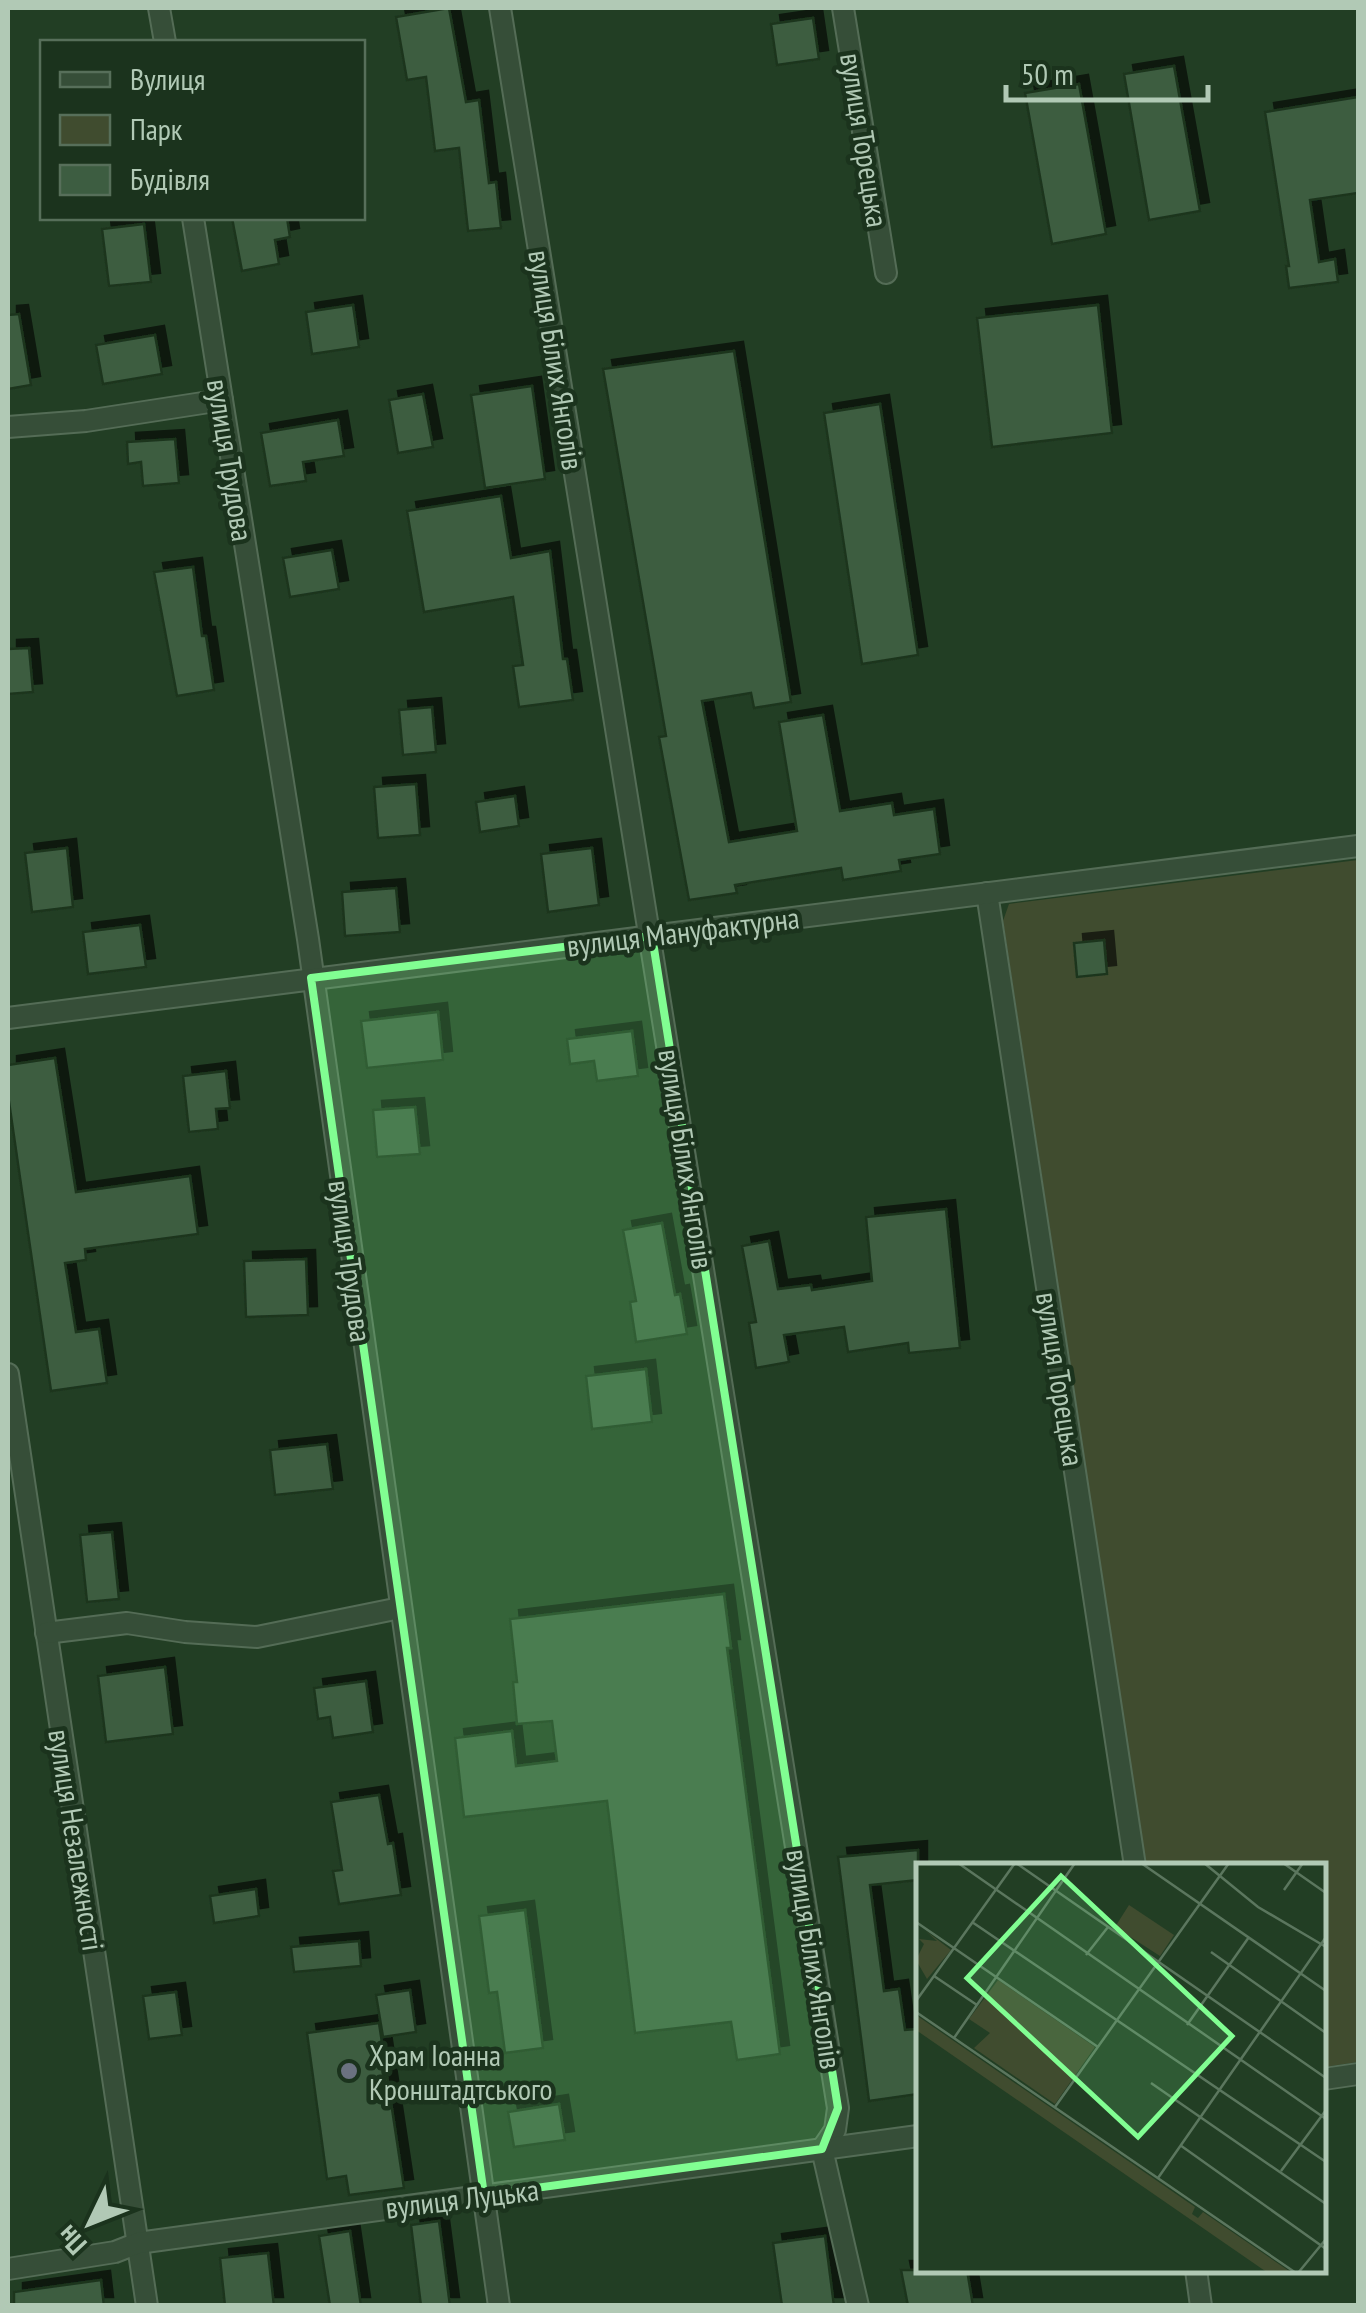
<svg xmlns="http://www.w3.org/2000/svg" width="1366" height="2313" viewBox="0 0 1366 2313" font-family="'PT Sans Narrow',sans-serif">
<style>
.green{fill:#404c2f}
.building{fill:#3d5d41;stroke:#1d351f;stroke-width:2.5;filter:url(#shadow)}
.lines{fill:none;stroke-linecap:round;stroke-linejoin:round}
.street-casing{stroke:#546c56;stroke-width:24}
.street{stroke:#364e38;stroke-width:20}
.marked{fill:#81fe92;fill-opacity:0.2;stroke:#81fe92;stroke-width:8;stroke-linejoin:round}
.worship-dot{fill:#6b7280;stroke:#1b331d;stroke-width:4}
.labels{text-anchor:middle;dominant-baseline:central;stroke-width:9;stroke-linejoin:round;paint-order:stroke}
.street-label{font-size:30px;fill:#b1c9b5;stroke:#1b331d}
.poi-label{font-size:30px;fill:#b1c9b5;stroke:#1b331d;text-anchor:start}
.inset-road{fill:none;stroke:#5b765e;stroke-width:2.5}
.view{fill:#81fe92;fill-opacity:0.15;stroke:#81fe92;stroke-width:5}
.inset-edge{fill:none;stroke:#b1c9b5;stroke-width:5}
</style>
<defs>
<filter id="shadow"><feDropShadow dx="9" dy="-9" stdDeviation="0" flood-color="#0009"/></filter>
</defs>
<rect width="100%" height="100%" fill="#223e24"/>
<path class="green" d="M1358,860V2062L1324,2067V1866L1146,1865L1003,921L1009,904Z"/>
<g class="building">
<path d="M449,8L466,102L479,100L489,183L496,182L501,228L468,231L459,148L435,151L426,77L407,80L396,17Z"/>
<path d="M813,18L819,59L777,65L771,24Z"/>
<path d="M1174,66L1200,211L1149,220L1124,74Z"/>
<path d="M1079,84L1106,234L1052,244L1025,93Z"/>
<path d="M1358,97V193L1310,200L1319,262L1335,259L1338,282L1289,288L1286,266H1289L1265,112Z"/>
<path d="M232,218H287L290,237L275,240L279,264L242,271Z"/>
<path d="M144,224L151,282L109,286L102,229Z"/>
<path d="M353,305L359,347L312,354L306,312Z"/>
<path d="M1098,305L1112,433L992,447L977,318Z"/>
<path d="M19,314L31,385L8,389V315Z"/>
<path d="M155,335L162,374L103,384L96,345Z"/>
<path d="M734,351L791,702L754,708L751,693L702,701L729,842L797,831L779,722L823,715L840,811L892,803L894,815L934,809L940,854L899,860L901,871L843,880L841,868L735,885L737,893L689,900L659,737L666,736L603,369Z"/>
<path d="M532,386L545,479L485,488L471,395Z"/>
<path d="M423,394L433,447L398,453L389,400Z"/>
<path d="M880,404L918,655L862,664L824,413Z"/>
<path d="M338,420L344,456L303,462L306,481L270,486L261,433Z"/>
<path d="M175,439L179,483L143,486L141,462L128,464L127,442Z"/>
<path d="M501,496L511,558L550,551L563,659H567L573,700L519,707L513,666L523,665L513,597L424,612L407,511Z"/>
<path d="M332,550L339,589L290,597L283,558Z"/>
<path d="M193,567L202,636H206L214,690L177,696L154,572Z"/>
<path d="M29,648L33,692L8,694V649Z"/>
<path d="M432,707L436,752L403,755L399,710Z"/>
<path d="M416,784L420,835L378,838L374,787Z"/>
<path d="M515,796L519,826L480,832L476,802Z"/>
<path d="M67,848L73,907L32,912L25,853Z"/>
<path d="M592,848L599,905L548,912L541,854Z"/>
<path d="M396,888L400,932L345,936L342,892Z"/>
<path d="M140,925L146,967L88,974L83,932Z"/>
<path d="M1104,940L1107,974L1077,977L1074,943Z"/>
<path d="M438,1012L443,1060L367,1068L361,1021Z"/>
<path d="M632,1031L638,1076L597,1081L594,1061L570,1064L567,1039Z"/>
<path d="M55,1058L76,1192L190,1176L198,1234L85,1249L86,1260L65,1263L76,1332L99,1329L107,1383L51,1391L8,1095V1065Z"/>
<path d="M226,1071L230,1108L216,1109L218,1129L189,1132L183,1076Z"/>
<path d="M415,1107L420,1154L377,1157L373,1110Z"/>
<path d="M946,1209L960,1348L909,1353L908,1343L848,1352L844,1327L784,1335L789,1362L756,1368L749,1323L756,1322L742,1246L769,1241L778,1289L811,1285L812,1290L872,1281L866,1217Z"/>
<path d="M662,1223L675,1295L680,1294L687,1334L636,1342L630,1302L636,1301L623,1230Z"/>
<path d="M306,1259L308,1315L246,1317L244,1261Z"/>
<path d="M646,1369L652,1422L592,1429L586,1376Z"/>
<path d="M327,1444L333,1489L275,1495L270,1450Z"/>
<path d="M112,1532L119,1599L87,1602L80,1535Z"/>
<path d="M724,1594L731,1648H727L780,2054L737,2060L731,2022L635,2033L607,1801L464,1817L455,1738L512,1731L516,1766L557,1761L552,1721L517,1724L513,1682H517L510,1619Z"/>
<path d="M165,1667L173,1734L106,1742L98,1676Z"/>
<path d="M366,1681L373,1732L333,1738L330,1717L318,1719L314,1688Z"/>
<path d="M379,1795L388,1844L393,1843L401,1895L339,1904L333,1871L342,1870L331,1802Z"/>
<path d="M918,1850V1880L870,1885L884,1991L899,1989L905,2030L918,2029V2094L869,2101L838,1857Z"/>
<path d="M256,1889L259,1916L214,1923L210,1896Z"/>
<path d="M525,1910L543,2048L505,2053L497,1992L489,1993L479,1916Z"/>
<path d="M359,1941L361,1966L294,1972L291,1947Z"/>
<path d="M410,1990L416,2032L383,2037L376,1995Z"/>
<path d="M176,1992L182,2035L149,2039L143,1996Z"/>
<path d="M379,2023L404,2188L349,2195L346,2176L327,2179L307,2033Z"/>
<path d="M559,2104L565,2140L514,2147L508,2112Z"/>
<path d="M439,2221L450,2306H421L411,2225Z"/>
<path d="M350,2231L361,2306H330L319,2236Z"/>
<path d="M825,2236L834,2306H782L773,2243Z"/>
<path d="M268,2253L274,2306H225L220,2258Z"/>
<path d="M901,2270H967L973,2306H908Z"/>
<path d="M101,2280L104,2306H14V2292Z"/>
</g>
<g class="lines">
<g class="street-casing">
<g id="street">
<path d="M159,8L165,42"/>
<path d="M500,8L838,2108L835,2130L822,2149L858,2306"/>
<path d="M843,8L886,273"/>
<path d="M193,218L308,939L499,2306"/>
<path d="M8,427L86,421L222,400"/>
<path d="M987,893L1135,1866"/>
<path d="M8,1018L1358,846"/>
<path d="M8,1374L147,2306"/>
<path d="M46,1633L127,1623L185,1632L257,1637L400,1608"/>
<path d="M1324,2079L1358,2074"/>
<path d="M8,2269L115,2252L138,2243L918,2136"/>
<path d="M1196,2270L1201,2306"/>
</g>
</g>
<use href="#street" class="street"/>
</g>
<path class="marked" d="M652,936L838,2108L822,2149L484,2195L311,978Z"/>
<circle class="worship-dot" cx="349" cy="2071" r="10"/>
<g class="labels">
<g class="street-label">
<text transform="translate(865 140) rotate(81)">вулиця Торецька</text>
<text transform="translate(557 360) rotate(81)">вулиця Білих Янголів</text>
<text transform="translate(231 460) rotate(81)">вулиця Трудова</text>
<text transform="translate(683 931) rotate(-7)">вулиця Мануфактурна</text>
<text transform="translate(687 1159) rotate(81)">вулиця Білих Янголів</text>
<text transform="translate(351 1261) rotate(82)">вулиця Трудова</text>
<text transform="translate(1061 1379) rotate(81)">вулиця Торецька</text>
<text transform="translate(77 1840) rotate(81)">вулиця Незалежності</text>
<text transform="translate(815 1959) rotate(81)">вулиця Білих Янголів</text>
<text transform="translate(462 2198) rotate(-7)">вулиця Луцька</text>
</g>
<g class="poi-label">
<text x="369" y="2054">Храм Іоанна<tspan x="369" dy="34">Кронштадтського</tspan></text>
</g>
</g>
<g transform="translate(916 1863)">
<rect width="410" height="410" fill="#223e24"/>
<path d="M213,42L258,72L244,93L199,64ZM10,68L35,87L11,116L0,97L8,81L3,76L21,78ZM82,117L179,184L139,241L58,185L74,170L53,156ZM0,152L279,344L276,351L282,355L287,349L376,410H352L0,167Z" fill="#404c2f"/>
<path class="inset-road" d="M42,0L410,256M100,0L410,215M225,0L410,128M288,0L342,44L410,84M367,0L410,30M368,27L387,0M0,59L182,184M56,59L410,299M295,89L410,170M170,92L192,64M18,113L61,142M0,138L99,0M0,149L380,410M271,162L333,74M38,175L159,0M235,220L410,341M139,244L313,0M264,282L410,386M365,308L410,247M242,315L410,74M382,410L410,376"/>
<path class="view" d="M145,13L316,173L222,274L51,115Z"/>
<rect width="410" height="410" class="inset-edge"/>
</g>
<rect width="1366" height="2313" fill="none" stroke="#b1c9b5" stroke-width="20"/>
<rect x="40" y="40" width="325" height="180" fill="#1b331d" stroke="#576f5a" stroke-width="2.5"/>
<rect x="60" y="72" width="50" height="15" fill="#364e38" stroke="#576f5a" stroke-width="2.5"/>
<text x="130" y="90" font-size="30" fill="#b1c9b5">Вулиця</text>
<rect x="60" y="115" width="50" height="30" fill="#404c2f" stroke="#576f5a" stroke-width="2.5"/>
<text x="130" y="140" font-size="30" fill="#b1c9b5">Парк</text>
<rect x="60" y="165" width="50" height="30" fill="#3d5d41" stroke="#576f5a" stroke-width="2.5"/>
<text x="130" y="190" font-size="30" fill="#b1c9b5">Будівля</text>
<g transform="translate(90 2223) rotate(227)" stroke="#1b331d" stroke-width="8" paint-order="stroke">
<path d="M0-8L18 38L0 25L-18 38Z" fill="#b1c9b5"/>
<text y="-15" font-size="28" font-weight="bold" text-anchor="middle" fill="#b1c9b5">Пн</text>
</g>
<path d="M1006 85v15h202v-15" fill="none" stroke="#b1c9b5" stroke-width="5"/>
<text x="1021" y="85" font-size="30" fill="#b1c9b5" stroke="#1b331d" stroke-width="8" paint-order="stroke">50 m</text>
</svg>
